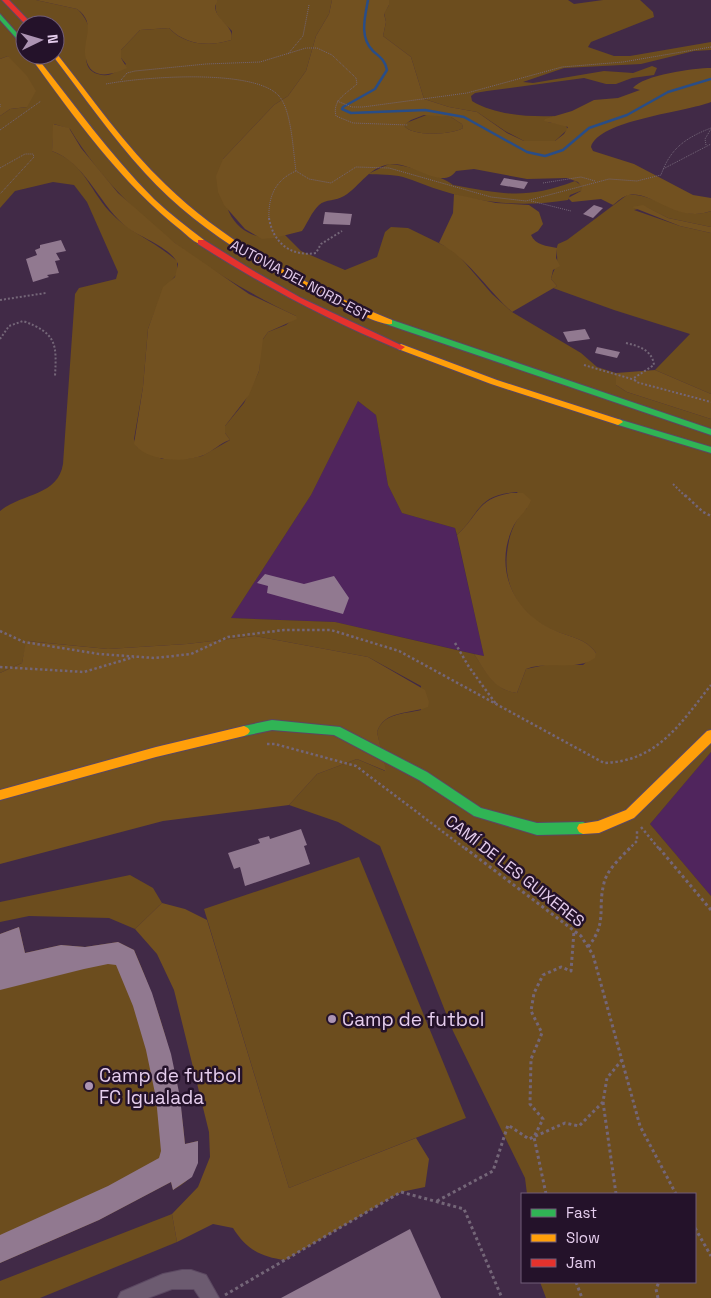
<svg xmlns="http://www.w3.org/2000/svg" width="711" height="1298" viewBox="0 0 711 1298" font-family="'Space Grotesk',sans-serif">
<style>
.built{fill:#50255d}
.green{fill:#6c4d1e;fill-rule:evenodd}
.forest{fill:#725120;fill-rule:evenodd}
.lines{fill:none;stroke-linecap:round;stroke-linejoin:round}
.stream{stroke:#294d87;stroke-width:2.5}
.building{fill:#917990}
.street-casing{stroke:#5b4861;stroke-width:2}
.fast-casing{stroke:#5b4861;stroke-width:2}
.slow-casing{stroke:#5b4861;stroke-width:2}
.jam-casing{stroke:#5b4861;stroke-width:2}
.path-far3{stroke:#746678;stroke-width:1;stroke-dasharray:1 1;stroke-linecap:butt}
.path-far2{stroke:#746678;stroke-width:2;stroke-dasharray:2 2;stroke-linecap:butt}
.path-far1{stroke:#746678;stroke-width:2.5;stroke-dasharray:2.5 2.5;stroke-linecap:butt}
.path{stroke:#746678;stroke-width:3;stroke-dasharray:3 3;stroke-linecap:butt}
.street{fill:#6c5b70;fill-rule:evenodd}
.fast{fill:#30b455;fill-rule:evenodd}
.slow{fill:#ff9f0a;fill-rule:evenodd}
.jam{fill:#e5322d;fill-rule:evenodd}
.poi-dot{fill:#ac94b3;stroke:#24122a;stroke-width:2}
.labels{text-anchor:middle;dominant-baseline:central;stroke-width:5;stroke-linejoin:round;paint-order:stroke}
.far-street-label{font-size:14px;fill:#e5cded;stroke:#24122a}
.street-label{font-size:16px;fill:#e5cded;stroke:#24122a}
.near-poi-label{font-size:19px;fill:#e5cded;stroke:#24122a;text-anchor:start}
</style>
<rect width="100%" height="100%" fill="#412a47"/>
<g class="built">
<path d="M358,401L376,415L388,485L402,513L455,528L484,656L335,622L231,618L311,495Z"/>
<path d="M711,752V896L650,824Z"/>
</g>
<g class="green">
<path d="M0,0H36L77,9C81,12 86,19 88,25C92,39 76,68 98,74C110,78 118,71 126,64L121,58V50L140,30L169,28C184,45 210,47 231,40L232,31C223,22 213,15 216,2L218,0H332L329,14L316,36L306,71L288,96L274,105L223,159C224,172 224,200 229,212C239,234 264,243 284,234L301,251L345,270L377,257L385,232L391,227L408,228L449,248L460,257L492,294L512,312L581,353L597,367L616,373V385L627,392L711,419V752L650,824L711,896V1298H546L540,1282H695V1194H527L525,1178L453,1031L380,846L338,822L289,805L317,774L357,759L385,771L377,732C383,713 404,714 421,710V686L368,657L255,636L187,644L108,649L27,641L22,663L0,673V511C22,493 58,496 63,464L75,294L79,288L116,279L118,272L87,202L74,185L53,182L15,191L0,208V116L10,109L27,107L8,56L0,59ZM25,25H55V55H25ZM54,124L70,129C121,214 208,274 296,316L286,325L268,332L261,342L259,371L244,403L225,426V433L230,440L202,456L186,459H162L137,447L134,439L143,387L148,329L163,290L177,274V261C155,241 129,233 109,211C88,187 84,163 52,151ZM358,401L376,415L388,485L402,513L455,528L457,535C481,513 476,495 517,492L527,508C514,520 509,535 507,553C503,587 521,616 553,630C569,637 586,638 596,653L583,665H545L526,669L517,693C494,690 486,671 474,654L335,622L231,618L311,495Z"/>
<path d="M389,0H568L574,4L603,0H640L653,12L654,17L591,42L588,47L614,56H630L711,42V50L694,51L641,64L564,68L523,82L533,83L604,71L633,73L652,66L657,68L654,75L632,78L616,84H606L584,78L487,91L475,93L471,96L472,101C495,115 528,117 555,116L548,122L565,125L568,129L555,141H524L505,131L477,112L449,107L424,99L411,57L383,36L386,22L384,13L389,5Z"/>
<path d="M429,114L451,117L462,124L463,128C453,135 409,137 404,125L406,123Z"/>
<path d="M389,164C403,164 443,176 453,185C503,194 525,200 575,181L581,185L583,190L570,195L568,200C526,207 484,204 443,191C429,187 416,181 403,177C392,174 379,175 368,174Z"/>
<path d="M627,195C657,192 679,223 711,211V227L668,218L646,207L634,210L680,226L711,233V394L655,370L690,334L614,310L553,288L557,286L551,279C552,273 556,268 557,262C558,256 555,251 558,244L567,240Z"/>
<path d="M359,857L466,1118L289,1188L204,909Z"/>
<path d="M130,875L153,888L162,903L135,929L109,918L29,916L0,922V902Z"/>
<path d="M19,927L25,953L61,945L85,947L118,942L134,950C162,1013 179,1076 185,1144L198,1141C198,1166 197,1177 173,1190L171,1182L99,1220L0,1263V934Z"/>
<path d="M172,1214L177,1242L40,1298H0V1281Z"/>
</g>
<g class="forest">
<path d="M36,0H218L215,6C215,20 236,27 231,40C210,47 185,45 169,28L140,30L121,50V58L127,68C112,75 91,81 86,59C81,41 98,24 77,9Z"/>
<path d="M332,0H389V5L384,14L386,22L383,36L411,57L424,99L449,107L477,112L507,133L524,141H555L564,134L568,127L544,121L545,119L572,111L594,100L618,98L640,90L633,88C643,75 694,68 711,68V102C687,112 598,120 591,147L593,151L634,164L693,195L711,198V211C677,224 651,190 629,195C623,196 618,201 613,205L601,199L572,202L568,198L581,191L582,187L578,182L567,178L527,179L474,169L456,171C443,190 416,165 394,164C370,164 360,187 344,196C336,201 326,199 319,205C311,213 308,222 302,231L274,238L262,239L245,229L224,205L218,192L216,176L223,159L274,105L288,96L306,71L316,36L329,14ZM424,115L451,117L462,124L463,128C453,135 409,137 404,125L411,120Z"/>
<path d="M8,56L27,76L36,91L27,107L10,109L0,116V59Z"/>
<path d="M53,124L69,128L81,148L118,193L175,243L249,294L296,316L297,319L268,332L263,339L259,371L249,395L225,426V433L230,440C220,443 213,451 204,455C184,463 149,462 134,444L143,387L148,329L163,287L175,277L178,264C170,246 137,237 123,224C97,200 85,163 52,151Z"/>
<path d="M454,194L496,203L529,205L539,212L543,224L538,231L531,235C535,245 547,246 557,248L556,258L560,266L553,270L551,279L557,286L512,312C487,290 468,258 439,243L453,213Z"/>
<path d="M643,205L668,218L711,227V233L680,226L632,207Z"/>
<path d="M655,370L711,394V419L627,392L616,385V373Z"/>
<path d="M511,493H523L531,500C528,510 519,516 514,525C493,566 512,612 554,630C569,637 586,638 596,653L595,658C575,672 548,660 526,669L517,693C493,690 486,672 474,654L484,656L457,535C479,515 477,498 511,493Z"/>
<path d="M255,636L368,657L425,690L429,702L428,707C410,714 384,710 377,732L386,771L357,759L317,774L289,805L163,821L0,864V673L22,663L26,641L108,649L187,644Z"/>
<path d="M162,903L185,909L207,920L289,1188L416,1138L429,1159L425,1187L401,1192L285,1260C261,1257 246,1249 233,1228L213,1224L177,1242L172,1214L198,1187L210,1157L209,1132L174,990L157,954L135,929Z"/>
</g>
<g class="lines">
<path class="stream" d="M368,0C365,17 359,37 373,51C380,57 385,60 387,70L375,89L343,107L342,109L351,113L425,110L464,117L527,152L545,156L563,150L589,128L627,115L668,92L711,79"/>
</g>
<g class="building">
<path d="M504,178L528,182L524,189L500,185Z"/>
<path d="M594,205L603,208L593,218L583,214Z"/>
<path d="M325,212L352,214L350,225L323,224Z"/>
<path d="M61,240L66,251L56,253L60,260L55,261L59,273L47,275L49,277L33,282L26,259L37,255L35,250L40,248V245Z"/>
<path d="M585,329L590,339L568,342L563,332Z"/>
<path d="M597,347L620,352L617,358L595,353Z"/>
<path d="M265,574L304,584L334,576L349,598L343,614L267,593L268,586L257,583Z"/>
<path d="M301,829L307,845L304,846L310,864L245,886L240,867L234,869L228,853L260,843L258,839L269,836L270,839Z"/>
<path d="M19,927L25,953L61,945L85,947L118,942L134,950L152,993L171,1054L180,1097L185,1144L198,1141V1163L192,1177L173,1190L171,1182L99,1220L0,1263V1235L108,1186L159,1158L161,1151L156,1098L146,1050L133,1006L116,965L108,964L84,969L0,990V934Z"/>
<path d="M410,1229L441,1298H281Z"/>
</g>
<g class="lines">
<g class="street-casing">
<path id="street" d="M182,1270H191L206,1275L219,1298H200L194,1289H172L148,1298H118L121,1292L163,1274Z"/>
</g>
<g class="fast-casing">
<g id="fast">
<path d="M0,14L25,42V48L0,20Z"/>
<path d="M389,319L711,429V435L386,324L385,322Z"/>
<path d="M618,419L711,447V453L615,424L613,422Z"/>
<path d="M272,720L340,727L427,772L481,808L537,823L583,822L587,824L589,828L587,832L583,834L537,835L474,816L419,780L334,735L272,730L244,736L240,734L238,731L240,728L244,726Z"/>
</g>
</g>
<g class="slow-casing">
<g id="slow">
<path d="M55,53L57,54C92,98 125,146 166,185C230,247 310,287 392,320V324C380,326 348,308 336,302C266,271 197,230 145,173C111,136 83,95 53,56L52,55H55Z"/>
<path d="M29,55H35C74,104 110,155 154,199C170,214 187,227 204,240V244C196,245 188,236 182,231C121,183 74,117 29,55Z"/>
<path d="M401,344L497,380L621,420L623,422L618,425L615,424L491,384L398,349L397,347Z"/>
<path d="M244,726L248,728L250,731L248,734L244,736L156,757L0,800V790L156,747Z"/>
<path d="M711,730V743L634,818L599,833L583,834L579,832L577,828L579,824L598,821L626,810L707,731Z"/>
</g>
</g>
<g class="jam-casing">
<g id="jam">
<path d="M2,0H9L33,25H26Z"/>
<path d="M198,240H204L252,270L301,298L405,347L401,350L398,349C328,320 262,285 198,244Z"/>
</g>
</g>
<g class="path-far3">
<path d="M288,54L303,36L309,5"/>
<path d="M121,80L127,73L135,71L206,64L260,62L306,48H317L332,55L356,78L357,84C346,94 332,100 336,116L353,123L408,125"/>
<path d="M106,84C142,77 254,68 279,96C292,111 293,152 296,171L309,179L331,183L356,167L389,168L491,197L526,201L609,179L637,181L661,175C670,149 685,138 711,128"/>
<path d="M337,101L352,107H363L467,93L562,67L623,62L711,47"/>
<path d="M0,104V107"/>
<path d="M0,130L41,101"/>
<path d="M706,145L705,139L711,129"/>
<path d="M0,168L25,154H33L34,157L0,194"/>
<path d="M663,169L711,144"/>
<path d="M543,183L581,177L595,181"/>
<path d="M531,201L571,211"/>
<path d="M269,219C268,197 275,180 296,171"/>
</g>
<g class="path-far2">
<path d="M269,218C273,243 291,257 316,253L321,244L342,231"/>
<path d="M0,300L46,293"/>
<path d="M0,339L9,326L23,321C56,333 57,343 55,376"/>
<path d="M626,343C639,346 652,350 654,365L634,378L636,382L711,402"/>
<path d="M584,365L635,380"/>
<path d="M673,484L686,497"/>
</g>
<g class="path-far1">
<path d="M685,495L703,512L711,516"/>
<path d="M0,631L24,642L99,654L155,658L191,654L228,637L284,630H331L399,651L604,763C658,761 680,724 711,685"/>
<path d="M455,643L469,667L496,704"/>
<path d="M0,667L84,672L134,657"/>
<path d="M267,744H275L356,766L467,850"/>
<path d="M641,827L660,850"/>
<path d="M628,850L637,841V829"/>
</g>
<g class="path">
<path d="M465,848L581,936L593,955L640,1126L676,1194"/>
<path d="M659,848L711,910"/>
<path d="M588,947C608,922 597,910 604,883C607,870 620,858 630,848"/>
<path d="M603,1102L616,1194"/>
<path d="M546,1194L534,1137L543,1119L530,1104L531,1059L542,1033L531,1011L534,993L543,975L561,967L571,971L574,931"/>
<path d="M437,1201L493,1171L508,1125L529,1139L565,1123L579,1126L603,1102L607,1078L622,1060"/>
<path d="M695,1228L711,1256"/>
<path d="M576,1282L582,1298"/>
<path d="M225,1295L401,1192L464,1209L502,1298"/>
<path d="M658,1298L656,1289L659,1282"/>
</g>
<use href="#street" class="street"/>
<use href="#fast" class="fast"/>
<use href="#slow" class="slow"/>
<use href="#jam" class="jam"/>
</g>
<g class="poi-dot">
<circle cx="332" cy="1019" r="5"/>
<circle cx="89" cy="1086" r="5"/>
</g>
<g class="labels">
<g class="far-street-label">
<text transform="translate(300 280) rotate(28)">AUTOVIA DEL NORD-EST</text>
</g>
<g class="street-label">
<text transform="translate(515 871) rotate(38)">CAMÍ DE LES GUIXERES</text>
</g>
<g class="near-poi-label">
<text x="342" y="1019">Camp de futbol</text>
<text x="99" y="1075">Camp de futbol<tspan x="99" dy="22">FC Igualada</tspan></text>
</g>
</g>
<rect x="521" y="1193" width="175" height="90" fill="#24122a" stroke="#715d78"/>
<rect x="531" y="1209" width="25" height="8" fill="#30b455" stroke="#715d78"/>
<text x="566" y="1218" font-size="15" fill="#e5cded">Fast</text>
<rect x="531" y="1234" width="25" height="8" fill="#ff9f0a" stroke="#715d78"/>
<text x="566" y="1243" font-size="15" fill="#e5cded">Slow</text>
<rect x="531" y="1259" width="25" height="8" fill="#e5322d" stroke="#715d78"/>
<text x="566" y="1268" font-size="15" fill="#e5cded">Jam</text>
<g transform="translate(40 40) rotate(85)"><circle r="24" fill="#24122a" stroke="#715d78"/>
<path d="M0-4L9 19L0 12L-9 19Z" fill="#ac94b3"/>
<text y="-8" font-size="14" font-weight="bold" text-anchor="middle" fill="#e5cded">N</text>
</g>
</svg>
